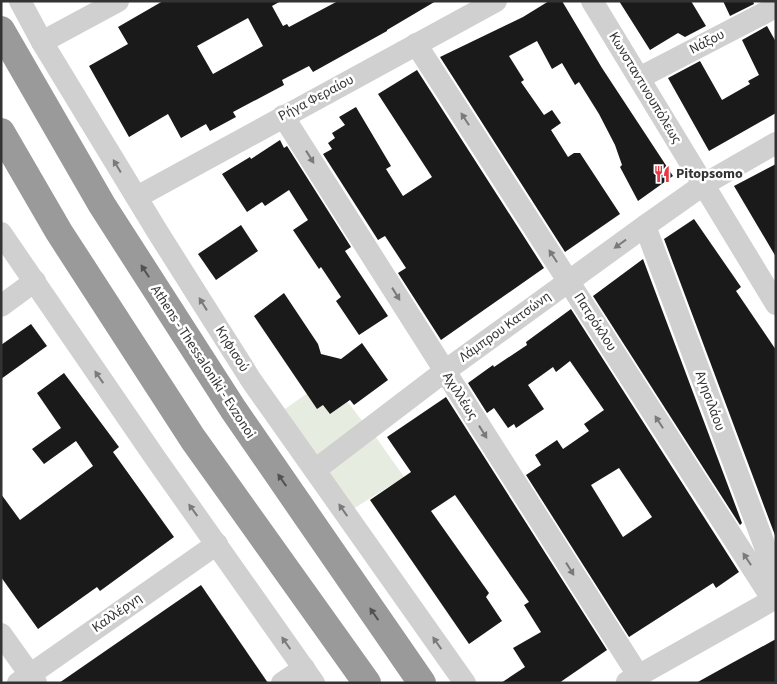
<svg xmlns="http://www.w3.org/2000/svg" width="777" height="684" viewBox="0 0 777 684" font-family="'Source Sans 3',sans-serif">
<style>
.green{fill:#e6ecdf}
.building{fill:#1a1a1a;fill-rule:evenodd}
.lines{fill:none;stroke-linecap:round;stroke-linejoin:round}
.minor{stroke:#d0d0d0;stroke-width:22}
.motorway{stroke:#9a9a9a;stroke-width:28}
.oneway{fill:#7a7a7a}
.oneway2{fill:#525252}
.labels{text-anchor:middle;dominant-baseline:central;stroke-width:5;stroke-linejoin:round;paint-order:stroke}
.street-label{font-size:14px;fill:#333;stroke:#fff}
.poi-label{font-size:14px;font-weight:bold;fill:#333;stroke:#fff;text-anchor:start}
</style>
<rect width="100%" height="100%" fill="#fff"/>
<g class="green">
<path d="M329,378L363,422L317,457L285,409Z"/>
<path d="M375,436L404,477L353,509L327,473Z"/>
</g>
<g class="building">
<path d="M163,1H281L272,6L283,26L287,24L289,27L338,1H436L387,30V31L313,72L309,66L282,80L284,85L233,112L236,117L210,131L206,124L181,138L168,114L129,137L89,66L128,44L118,27ZM248,18L263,46L213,74L197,46Z"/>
<path d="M549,1H562L602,68L673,176L638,201L620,167L622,165L615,145L599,114L579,82L575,85L562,63L552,69L537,41L509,56L524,80L521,82L544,115L552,110L561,123L551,130L568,157L574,153H580L620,214L565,252L440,57L523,17Z"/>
<path d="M619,1H691L706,26L685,37L678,33L650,50Z"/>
<path d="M723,1H753L754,4L730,16Z"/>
<path d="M767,26L776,42V113L709,151L668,78L700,61L722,100L750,84L748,81L759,75L742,40Z"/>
<path d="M417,70L544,268L441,340L398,273L406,268L385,236L378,240L323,154L332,149L328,143L335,138L332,133L345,125L339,117L356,107L391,166L386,169L403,196L432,177L378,94Z"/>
<path d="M280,140L284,148L287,146L351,247L345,251L388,316L359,335L336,301L341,297L321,267L319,269L293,230L308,220L289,190L265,206L262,202L247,212L222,174L250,157L251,159Z"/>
<path d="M776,164V257L734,186Z"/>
<path d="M694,219L741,287L736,291L776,350V538L664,239Z"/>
<path d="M241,225L258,251L216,280L198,254Z"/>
<path d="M643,259L742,523L740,525L593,296Z"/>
<path d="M284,293L318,344L321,354L341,359L362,343L388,380L354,405L350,400L330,414L323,405L317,409L254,316Z"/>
<path d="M571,309L739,572L716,588L713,583L629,637L526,475L541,465L535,455L557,440L563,449L589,431L584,424L604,410L570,361L556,372L553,367L528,385L544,409L516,428L514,424L508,428L494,408L487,413L468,383L493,365L494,367L527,345L526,342ZM619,468L652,517L623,537L591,485Z"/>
<path d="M31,324L47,346L1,379V345Z"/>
<path d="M64,373L119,447L113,452L174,537L100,591L97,587L38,629L1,577V494L20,520L93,466L76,441L44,464L32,449L61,428L37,393Z"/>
<path d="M446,397L607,650L559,683H501L525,667L513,648L541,632L524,605L529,602L455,495L431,511L489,593L486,597L502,621L469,644L370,500L411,472L387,437Z"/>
<path d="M201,585L268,683H59L169,607Z"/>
<path d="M776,639V683H696L732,663Z"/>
</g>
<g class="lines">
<g class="minor">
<path d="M20,1L42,42L157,231L251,380L465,683"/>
<path d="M592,1L776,304"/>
<path d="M42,42L118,1"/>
<path d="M416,44L773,600"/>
<path d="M639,78L776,7"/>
<path d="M283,116L638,675"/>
<path d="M137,197L496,1"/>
<path d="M645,226L776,576"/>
<path d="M1,233L156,459L314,683"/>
<path d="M1,306L35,281"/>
<path d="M315,470L445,371L645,226L703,185L776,143"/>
<path d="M1,634L36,683"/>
<path d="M627,682L776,598"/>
<path d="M18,683L217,544"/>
<path d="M282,683L304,668"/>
</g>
<g class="motorway">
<path d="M1,30L102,205L233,409L422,683"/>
<path d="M1,132L59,232L193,439L367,683"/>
</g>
</g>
<defs><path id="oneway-solid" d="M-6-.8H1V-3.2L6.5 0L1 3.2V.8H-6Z" transform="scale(1.25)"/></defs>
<g class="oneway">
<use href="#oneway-solid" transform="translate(465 119) rotate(-123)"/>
<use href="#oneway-solid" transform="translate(310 157) rotate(58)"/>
<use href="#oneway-solid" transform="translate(117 166) rotate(-121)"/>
<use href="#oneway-solid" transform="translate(620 244) rotate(144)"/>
<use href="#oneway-solid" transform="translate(553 256) rotate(-123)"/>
<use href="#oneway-solid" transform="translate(396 294) rotate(58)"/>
<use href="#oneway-solid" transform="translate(203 304) rotate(-122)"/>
<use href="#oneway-solid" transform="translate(99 377) rotate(-125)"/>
<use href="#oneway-solid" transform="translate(659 422) rotate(-123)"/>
<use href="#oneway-solid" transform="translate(483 432) rotate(58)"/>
<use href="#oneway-solid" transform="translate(193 510) rotate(-126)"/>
<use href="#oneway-solid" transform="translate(343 510) rotate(-125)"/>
<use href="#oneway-solid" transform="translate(747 559) rotate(-123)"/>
<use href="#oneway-solid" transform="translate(570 569) rotate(58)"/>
<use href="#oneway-solid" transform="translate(286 643) rotate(-125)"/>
<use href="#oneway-solid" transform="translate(437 643) rotate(-125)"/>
</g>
<g class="oneway2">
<use href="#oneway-solid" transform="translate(145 271) rotate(-123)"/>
<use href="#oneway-solid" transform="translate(282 480) rotate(-125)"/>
<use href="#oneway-solid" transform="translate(374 614) rotate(-125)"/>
</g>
<defs>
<g id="restaurant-bare" transform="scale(1.35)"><path d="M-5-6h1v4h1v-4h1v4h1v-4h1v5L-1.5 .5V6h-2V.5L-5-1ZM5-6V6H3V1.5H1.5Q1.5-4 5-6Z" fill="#e63946" stroke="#fff" stroke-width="2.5" paint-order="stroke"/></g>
</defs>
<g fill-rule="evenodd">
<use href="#restaurant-bare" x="662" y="174"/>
</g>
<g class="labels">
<g class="street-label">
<text transform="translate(707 42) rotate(-27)">Νάξου</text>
<text transform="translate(645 88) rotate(59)">Κωνσταντινουπόλεως</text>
<text transform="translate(316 98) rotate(-28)">Ρήγα Φεραίου</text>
<text transform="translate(595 322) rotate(57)">Πατρόκλου</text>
<text transform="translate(505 327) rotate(-36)">Λάμπρου Κατσώνη</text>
<text transform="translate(232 349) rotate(58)">Κηφισού</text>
<text transform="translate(203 362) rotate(57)">Athens - Thessaloniki - Evzonoi</text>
<text transform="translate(460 396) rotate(58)">Αχιλλέως</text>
<text transform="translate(710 401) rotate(70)">Αγησιλάου</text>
<text transform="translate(117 613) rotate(-35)">Καλλέργη</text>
</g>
<g class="poi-label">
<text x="676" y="174">Pitopsomo</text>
</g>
</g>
<rect width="777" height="684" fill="none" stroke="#333333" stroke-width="5"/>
</svg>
